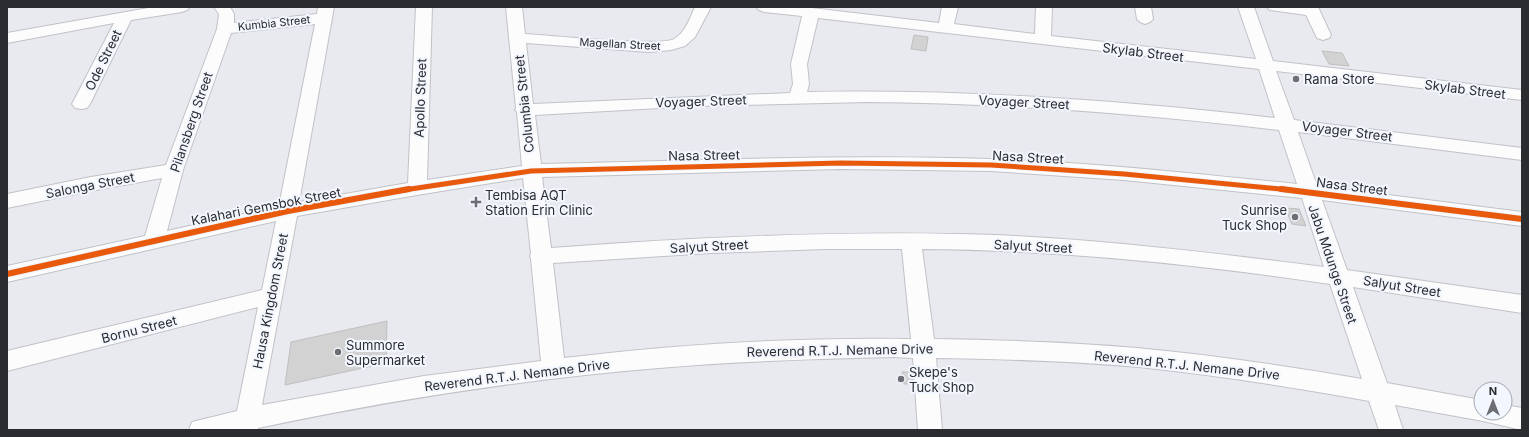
<svg xmlns="http://www.w3.org/2000/svg" width="1529" height="437" viewBox="0 0 1529 437" font-family="Inter,sans-serif">
<style>
.building{fill:#d2d2d3;stroke:#bfbfc0}
.lines{fill:none;stroke-linecap:round;stroke-linejoin:round}
.minor-casing{stroke:#c1c2c7;stroke-width:2}
.minor{fill:#fcfcfd;fill-rule:evenodd}
.cycleway-far1-casing{stroke:#f2f6fe;stroke-width:7}
.cycleway-casing{stroke:#f2f6fe;stroke-width:9}
.cycleway-far1{stroke:#e8590c;stroke-width:5}
.cycleway{stroke:#e8590c;stroke-width:6}
.poi-dot{fill:#6d6e73;stroke:#f2f6fe;stroke-width:1.5}
.labels{text-anchor:middle;dominant-baseline:central;stroke-width:4;stroke-linejoin:round;paint-order:stroke}
.far-street-label{font-size:11px;fill:#2b2c30;stroke:#f2f6fe}
.street-label{font-size:13px;fill:#2b2c30;stroke:#f2f6fe}
.poi-label{font-size:13px;fill:#2b2c30;stroke:#f2f6fe;text-anchor:start}
</style>
<rect width="100%" height="100%" fill="#e8eaf0"/>
<g class="building">
<path d="M914,35L928,37L926,51L911,49Z"/>
<path d="M1322,51L1342,53L1349,66L1329,64Z"/>
<path d="M1285,208L1299,209L1306,226L1292,224Z"/>
<path d="M387,321L386,363L285,385L291,342Z"/>
<path d="M902,372H912L913,384H904Z"/>
</g>
<g class="lines">
<g class="minor-casing">
<g id="minor">
<path d="M154,7H190L187,10L182,12L131,20L90,104L87,108L81,109L75,108L72,104L114,23L7,43V33Z"/>
<path d="M214,7H230L234,14V23L317,14L318,7H334L299,202L408,183L416,7H432L427,180L522,166L517,112L515,110L516,108L506,7H522L525,34C548,35 660,47 674,39C685,33 690,18 695,7H711L695,37L685,46L671,50L649,52L526,43L533,104L790,93L793,84L791,64L802,16L764,12L759,10L756,7H803L939,23L942,7H958L954,24L1035,34L1036,7H1052L1051,36L1256,59L1238,7H1254L1273,61L1522,90V100L1276,71L1294,120L1522,148V160L1298,132L1317,186L1522,212V226L1322,200L1347,270L1522,295V313L1353,287L1387,383L1481,400V413H1505V405L1522,408V430L1483,421L1395,405L1403,430H1379L1369,401C1292,387 1216,375 1139,367C1071,361 1004,359 936,358L942,430H918L913,358L894,357C816,359 737,361 659,368C524,379 390,400 258,428L257,430H189L192,422L237,411L258,307L7,371V351L262,290L276,221L7,282V266L145,236L162,178L91,191L7,208V194L91,177L166,165L217,29L219,14ZM818,18L1259,69L1275,118C1120,100 963,89 807,92L809,84L807,64ZM315,24L279,206L167,231L183,170L231,33ZM867,102C1005,103 1142,114 1279,130L1297,184C1195,174 1093,162 990,159C840,154 690,161 541,164L535,115L696,106ZM841,169L991,171L1124,180L1302,198L1324,267C1215,253 1105,240 995,235C847,230 699,237 551,248L542,177ZM523,178L531,254L530,256L531,259L541,361L424,376L262,405L297,216L417,195ZM825,249H902L911,339C796,337 679,344 564,358L553,263L711,253ZM922,249C1059,250 1195,264 1330,284L1362,379C1287,366 1212,355 1137,348C1070,342 1002,340 934,339Z"/>
<path d="M1135,7H1151L1153,19L1150,22L1145,24L1140,22L1137,19Z"/>
<path d="M1267,7H1318L1331,35L1329,38L1323,40L1317,38L1306,15L1270,10Z"/>
</g>
</g>
<use href="#minor" class="minor"/>
<g class="cycleway-far1-casing">
<path id="cycleway-far1" d="M404,190L531,171L841,163L991,165L1124,174L1291,190"/>
</g>
<g class="cycleway-casing">
<g id="cycleway">
<path d="M1281,189L1522,219"/>
<path d="M7,274L288,211L409,189"/>
</g>
</g>
<use href="#cycleway-far1" class="cycleway-far1"/>
<use href="#cycleway" class="cycleway"/>
</g>
<g class="poi-dot">
<circle cx="1296" cy="79" r="4"/>
<path d="M474 196h4v4h4v4h-4v4h-4v-4h-4v-4h4z"/>
<circle cx="1295" cy="217" r="4"/>
<circle cx="338" cy="352" r="4"/>
<circle cx="901" cy="379" r="4"/>
</g>
<g class="labels">
<g class="far-street-label">
<text transform="translate(274 23) rotate(-6)">Kumbia Street</text>
<text transform="translate(620 44) rotate(3)">Magellan Street</text>
</g>
<g class="street-label">
<text transform="translate(1143 52) rotate(7)">Skylab Street</text>
<text transform="translate(103 60) rotate(-64)">Ode Street</text>
<text transform="translate(1465 89) rotate(7)">Skylab Street</text>
<text transform="translate(420 98) rotate(-88)">Apollo Street</text>
<text transform="translate(701 101) rotate(-2)">Voyager Street</text>
<text transform="translate(1024 102) rotate(3)">Voyager Street</text>
<text transform="translate(524 104) rotate(-96)">Columbia Street</text>
<text transform="translate(191 122) rotate(-71)">Pilansberg Street</text>
<text transform="translate(1347 131) rotate(7)">Voyager Street</text>
<text transform="translate(704 155) rotate(-1)">Nasa Street</text>
<text transform="translate(1028 157) rotate(3)">Nasa Street</text>
<text transform="translate(90 185) rotate(-11)">Salonga Street</text>
<text transform="translate(1352 186) rotate(7)">Nasa Street</text>
<text transform="translate(266 206) rotate(-11)">Kalahari Gemsbok Street</text>
<text transform="translate(709 246) rotate(-3)">Salyut Street</text>
<text transform="translate(1033 246) rotate(3)">Salyut Street</text>
<text transform="translate(1333 264) rotate(71)">Jabu Mdunge Street</text>
<text transform="translate(1402 286) rotate(9)">Salyut Street</text>
<text transform="translate(270 301) rotate(-79)">Hausa Kingdom Street</text>
<text transform="translate(139 329) rotate(-14)">Bornu Street</text>
<text transform="translate(840 350) rotate(-1)">Reverend R.T.J. Nemane Drive</text>
<text transform="translate(1187 365) rotate(6)">Reverend R.T.J. Nemane Drive</text>
<text transform="translate(517 375) rotate(-7)">Reverend R.T.J. Nemane Drive</text>
</g>
<g class="poi-label">
<text x="1304" y="79">Rama Store</text>
<text x="485" y="195">Tembisa AQT<tspan x="485" dy="15">Station Erin Clinic</tspan></text>
<text x="1287" y="210" text-anchor="end">Sunrise<tspan x="1287" dy="15">Tuck Shop</tspan></text>
<text x="346" y="345">Summore<tspan x="346" dy="15">Supermarket</tspan></text>
<text x="909" y="372">Skepe's<tspan x="909" dy="15">Tuck Shop</tspan></text>
</g>
</g>
<rect width="1529" height="437" fill="none" stroke="#2b2c30" stroke-width="16"/>
<g transform="translate(1493 401)"><circle r="19" fill="#f2f6fe" stroke="#a2a5ac"/>
<path d="M0-3L7 15L0 10L-7 15Z" fill="#6d6e73"/>
<text y="-6" font-size="11" font-weight="bold" text-anchor="middle" fill="#2b2c30">N</text>
</g>
</svg>
